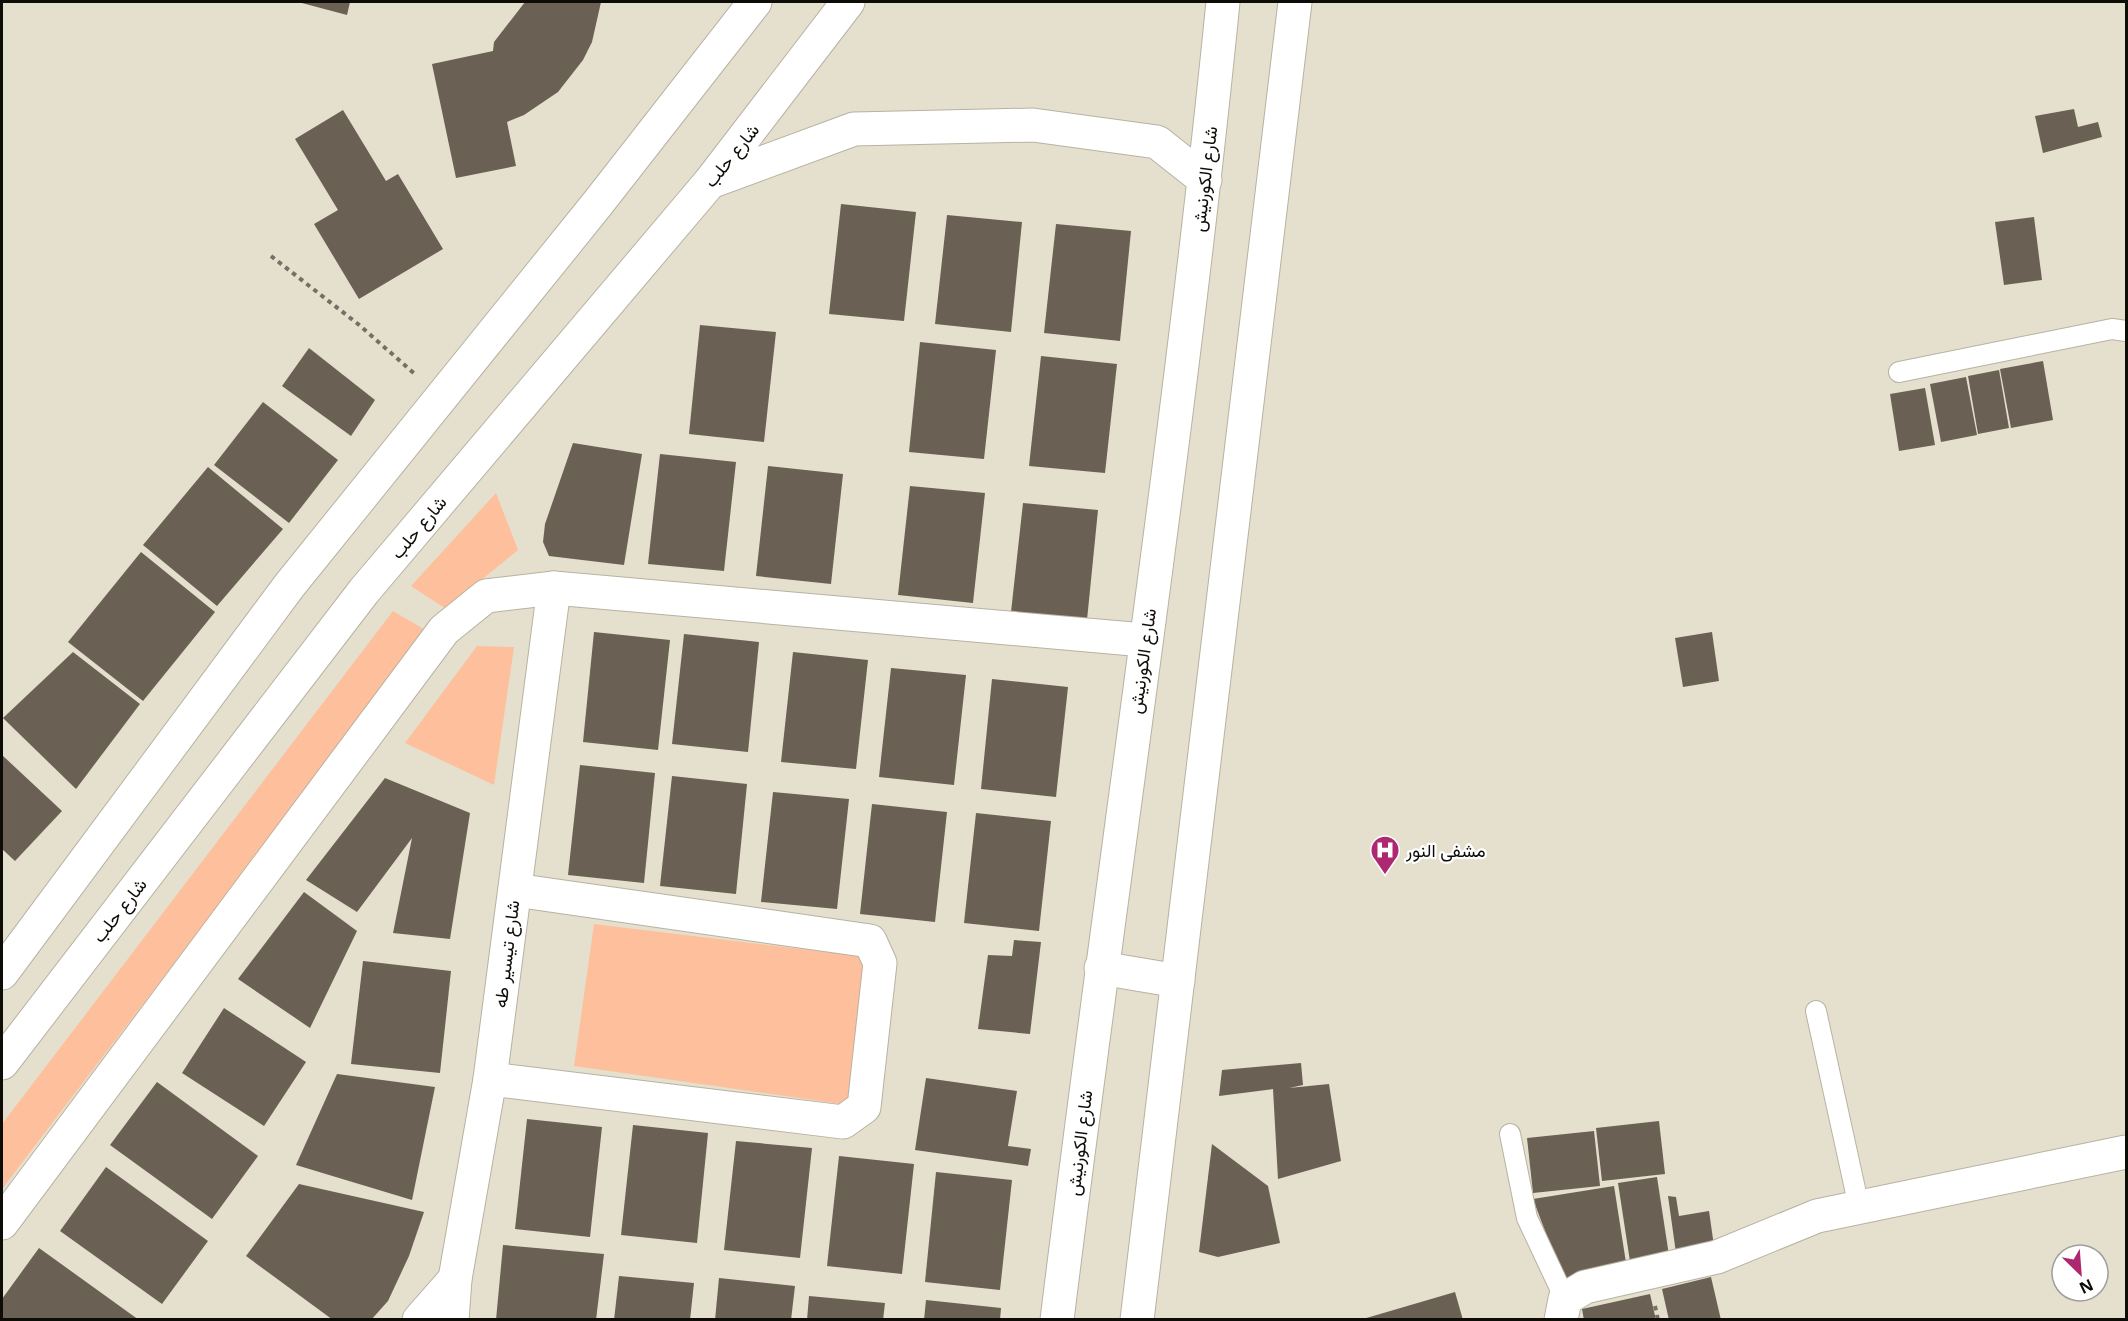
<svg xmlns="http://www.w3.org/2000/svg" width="2128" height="1321" viewBox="0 0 2128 1321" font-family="'Open Sans',Vazirmatn,sans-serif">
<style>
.green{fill:#fec09c}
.building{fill:#6a6053}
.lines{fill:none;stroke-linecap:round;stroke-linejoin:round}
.service-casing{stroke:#b8b2a2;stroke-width:22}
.minor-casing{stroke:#b8b2a2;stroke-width:35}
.tertiary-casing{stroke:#b8b2a2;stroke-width:35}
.secondary-casing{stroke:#b8b2a2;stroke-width:35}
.primary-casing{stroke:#b8b2a2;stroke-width:35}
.path{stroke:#747066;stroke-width:4;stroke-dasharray:4.5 4.5;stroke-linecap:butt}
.service{stroke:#fff;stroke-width:20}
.minor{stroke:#fff;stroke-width:33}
.tertiary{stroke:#fff;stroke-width:33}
.secondary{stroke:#fff;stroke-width:33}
.primary{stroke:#fff;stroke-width:33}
.labels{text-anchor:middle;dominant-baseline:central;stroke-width:4.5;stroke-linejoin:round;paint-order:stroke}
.street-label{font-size:18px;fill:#0e0c07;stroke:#fff}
.poi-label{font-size:18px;fill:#0e0c07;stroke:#fff;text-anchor:start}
</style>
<rect width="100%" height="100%" fill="#e5dfce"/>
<g class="green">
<path d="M496,493L518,550L446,609L411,586Z"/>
<path d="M393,611L427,631L2,1189V1124Z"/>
<path d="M477,646L514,647L494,785L405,743Z"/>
<path d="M594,924L867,957L848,1105L574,1066Z"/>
</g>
<g class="building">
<path d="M298,2H350L347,15Z"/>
<path d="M525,2H601L592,42L583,60L558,92L524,115L507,122L516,166L456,178L432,64L493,51L494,42Z"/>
<path d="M2074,109L2078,127L2098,122L2102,137L2043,153L2035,116Z"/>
<path d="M343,110L386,181L398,174L443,249L359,299L314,224L338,210L295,139Z"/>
<path d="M841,204L916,212L904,321L829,314Z"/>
<path d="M947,215L1022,222L1011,332L935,324Z"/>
<path d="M2034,217L2042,280L2004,285L1995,222Z"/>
<path d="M1056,224L1131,231L1120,341L1044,333Z"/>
<path d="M700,325L776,332L764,442L689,434Z"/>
<path d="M920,342L996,350L984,459L909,452Z"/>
<path d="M309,348L375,400L351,436L282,386Z"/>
<path d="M1041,356L1117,364L1105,473L1029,466Z"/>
<path d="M2043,361L2053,420L2011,428L2000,369Z"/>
<path d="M1999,370L2009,428L1978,434L1968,376Z"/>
<path d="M1966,377L1977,435L1941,442L1930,384Z"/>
<path d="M1925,388L1935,445L1899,451L1890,394Z"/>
<path d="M263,402L338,460L289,523L214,465Z"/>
<path d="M573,443L642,454L624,565L549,556L543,542L545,524Z"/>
<path d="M660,454L736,462L724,571L648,564Z"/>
<path d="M768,466L843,474L831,584L756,576Z"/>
<path d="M208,467L283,529L217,606L143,545Z"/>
<path d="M910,486L985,493L973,603L898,595Z"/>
<path d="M1023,503L1098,510L1087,620L1011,612Z"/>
<path d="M141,552L215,612L143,701L68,642Z"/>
<path d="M594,632L670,640L658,750L583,742Z"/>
<path d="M1712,632L1719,681L1683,687L1675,638Z"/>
<path d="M684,634L759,642L748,752L672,744Z"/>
<path d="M73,652L140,704L76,789L3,718Z"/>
<path d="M793,652L868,660L856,769L781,762Z"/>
<path d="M891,668L966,675L954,785L879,777Z"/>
<path d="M992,679L1068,687L1056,797L981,789Z"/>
<path d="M2,755L62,811L15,861L2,849Z"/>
<path d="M580,765L655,773L644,883L568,875Z"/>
<path d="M672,776L747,784L736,894L660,886Z"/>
<path d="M385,778L470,813L450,939L393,933L412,838L357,912L306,880Z"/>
<path d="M773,792L849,799L837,909L761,902Z"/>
<path d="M872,804L947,812L935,922L860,914Z"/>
<path d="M976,813L1051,821L1039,931L964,923Z"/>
<path d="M304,892L357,931L310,1028L238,979Z"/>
<path d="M1014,940L1041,942L1030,1034L978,1029L988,955L1012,956Z"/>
<path d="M363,961L451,971L440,1073L351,1064Z"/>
<path d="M224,1008L306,1062L264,1126L182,1073Z"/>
<path d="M1301,1063L1303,1085L1289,1088L1329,1084L1341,1161L1278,1179L1273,1089L1219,1096L1222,1070Z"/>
<path d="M337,1074L435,1087L412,1200L296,1165Z"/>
<path d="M926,1078L1017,1091L1008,1146L1031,1149L1028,1166L915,1150Z"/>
<path d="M157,1082L258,1156L212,1219L110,1145Z"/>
<path d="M527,1119L602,1127L590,1237L515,1229Z"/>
<path d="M1659,1121L1665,1174L1602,1181L1596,1128Z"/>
<path d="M633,1125L708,1133L697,1243L621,1235Z"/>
<path d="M1594,1131L1600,1186L1533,1193L1527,1138Z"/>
<path d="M736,1141L812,1148L800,1258L724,1250Z"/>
<path d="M1212,1144L1268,1186L1280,1243L1218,1257L1199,1252Z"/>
<path d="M839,1156L914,1164L902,1274L827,1266Z"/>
<path d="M106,1167L208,1241L162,1304L60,1231Z"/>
<path d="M936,1172L1012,1180L1000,1290L925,1282Z"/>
<path d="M1657,1177L1670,1262L1631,1268L1618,1183Z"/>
<path d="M299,1184L424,1212L409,1256L388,1301L371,1320H333L246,1256Z"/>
<path d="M1614,1186L1627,1269L1565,1284L1533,1199Z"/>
<path d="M1668,1196L1676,1197L1679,1216L1709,1211L1714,1246L1676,1253Z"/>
<path d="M503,1245L604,1254L596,1320H496Z"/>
<path d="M39,1248L139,1320H5L2,1317V1299Z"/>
<path d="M619,1276L694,1283L690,1320H614Z"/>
<path d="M1711,1277L1721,1320H1669L1662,1289Z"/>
<path d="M719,1278L795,1286L791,1320H715Z"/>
<path d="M1455,1292L1463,1320H1363V1319Z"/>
<path d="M1650,1294L1656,1320H1584L1582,1309Z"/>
<path d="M809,1296L885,1303L883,1320H807Z"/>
<path d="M926,1300L1001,1308L1000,1320H924Z"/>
</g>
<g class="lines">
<g class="service-casing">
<g id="service">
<path d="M1899,372L2112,329L2126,331"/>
<path d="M1816,1011L1859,1207"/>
<path d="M1510,1134L1527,1218L1565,1299"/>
</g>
</g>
<g class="minor-casing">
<g id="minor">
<path d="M490,1079L843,1122L864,1107L880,963L870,941L515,890"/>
<path d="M2,1223L444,630L486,596L554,588L1144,640"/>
<path d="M419,1320L455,1279"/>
<path d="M1561,1320L1565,1299L1585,1287L1717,1257L1817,1216L2126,1152"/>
</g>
</g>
<g class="tertiary-casing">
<path id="tertiary" d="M452,1320L455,1279L490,1079L554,588"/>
</g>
<g class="secondary-casing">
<g id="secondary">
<path d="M1101,968L1178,981"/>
<path d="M1057,1320C1111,880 1179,442 1223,2"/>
<path d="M1137,1320L1295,2"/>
</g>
</g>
<g class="primary-casing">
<g id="primary">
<path d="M710,182L854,129L1033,125L1157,142L1205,180"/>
<path d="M2,973L289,586L598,203L755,2"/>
<path d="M2,1063L364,591L710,182L848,2"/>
</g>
</g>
<g class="path">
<path d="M271,256L358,324L416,375"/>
<path d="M1655,1306L1658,1320"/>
</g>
<use href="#service" class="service"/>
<use href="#minor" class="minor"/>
<use href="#tertiary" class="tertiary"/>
<use href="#secondary" class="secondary"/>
<use href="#primary" class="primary"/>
</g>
<defs>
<g id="hospital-pin" transform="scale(1.5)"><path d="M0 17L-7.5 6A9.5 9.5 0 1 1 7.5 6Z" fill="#ad2870" stroke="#fff"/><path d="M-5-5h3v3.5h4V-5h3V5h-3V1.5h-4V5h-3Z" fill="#fff"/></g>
</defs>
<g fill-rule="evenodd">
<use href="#hospital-pin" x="1385" y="850"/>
</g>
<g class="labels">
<g class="street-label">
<text transform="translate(731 155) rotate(-51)">شارع حلب</text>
<text transform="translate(1204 179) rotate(-83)">شارع الكورنيش</text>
<text transform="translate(418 527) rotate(-50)">شارع حلب</text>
<text transform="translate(1142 661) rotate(-82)">شارع الكورنيش</text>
<text transform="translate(119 910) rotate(-52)">شارع حلب</text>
<text transform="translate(506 954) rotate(-83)">شارع تيسير طه</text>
<text transform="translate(1079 1143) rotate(-83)">شارع الكورنيش</text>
</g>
<g class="poi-label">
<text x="1406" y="850">مشفى النور</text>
</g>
</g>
<rect width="2128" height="1321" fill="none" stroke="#0e0c07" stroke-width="6"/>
<g transform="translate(2080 1273) rotate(155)"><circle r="28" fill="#ffffff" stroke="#9f9e9c" stroke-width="1.5"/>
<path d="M0-4.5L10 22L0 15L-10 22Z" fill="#ad2870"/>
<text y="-9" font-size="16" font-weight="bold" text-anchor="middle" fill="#0e0c07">N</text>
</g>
</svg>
